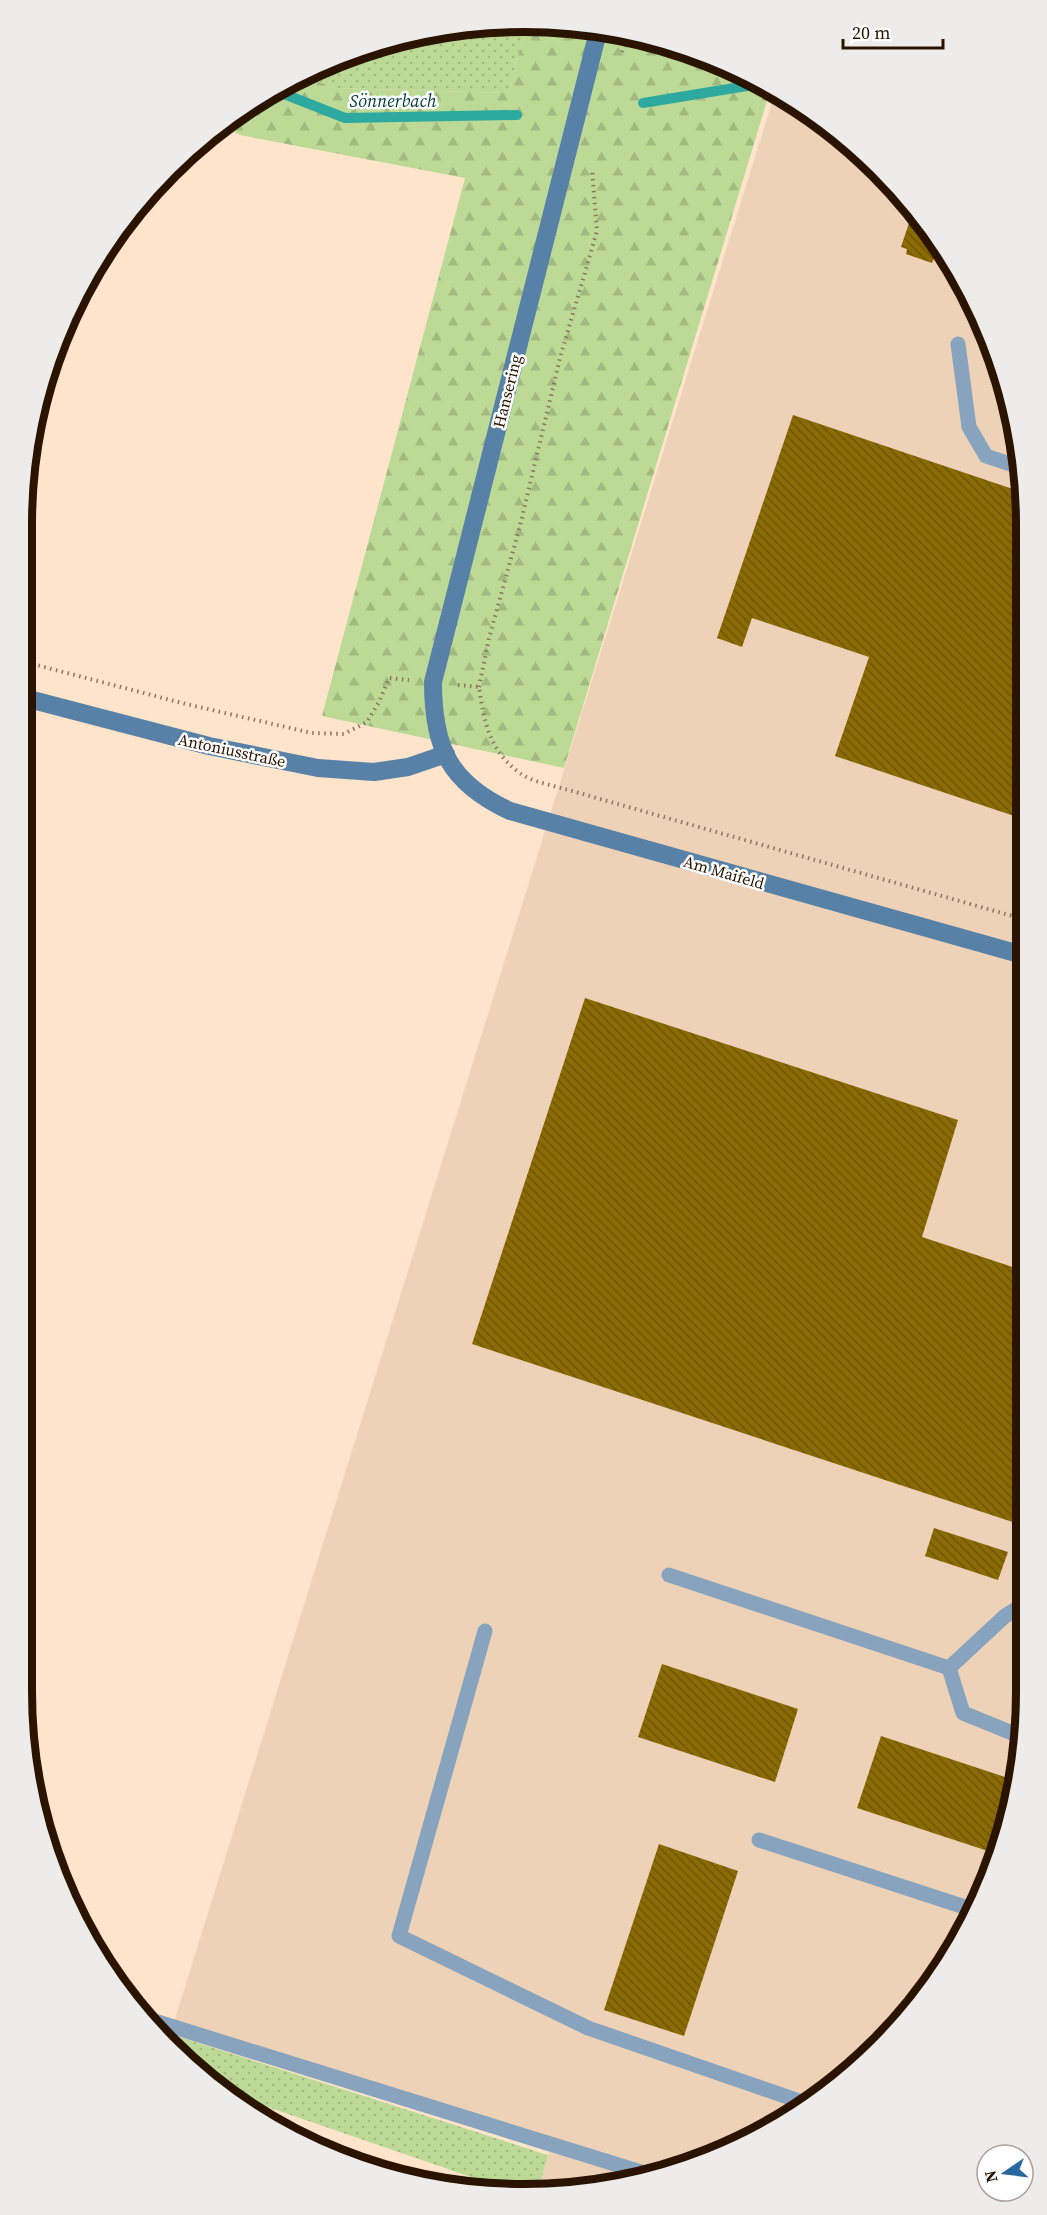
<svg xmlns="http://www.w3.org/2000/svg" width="1047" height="2215" viewBox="0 0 1047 2215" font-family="'Source Serif 4',serif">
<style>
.built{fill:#eed2b7}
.grass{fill:url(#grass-dots)}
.forest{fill:url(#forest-firs)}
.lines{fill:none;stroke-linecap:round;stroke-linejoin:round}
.stream{stroke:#2ea9a0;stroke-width:10}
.building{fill:url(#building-back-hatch)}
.path{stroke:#8d755f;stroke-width:4;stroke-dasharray:1.5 4.5;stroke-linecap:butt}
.lane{stroke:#88a3be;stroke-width:15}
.secondary{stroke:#5881a7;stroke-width:18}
.labels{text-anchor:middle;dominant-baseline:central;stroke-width:5;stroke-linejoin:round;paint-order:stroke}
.street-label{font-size:16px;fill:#2a1400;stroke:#fff}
.water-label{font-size:18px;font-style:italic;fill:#033b37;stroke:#fff}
.rim{fill:none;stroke:#2a1400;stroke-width:8}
</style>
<defs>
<pattern id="grass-dots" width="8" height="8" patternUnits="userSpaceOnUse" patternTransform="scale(1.5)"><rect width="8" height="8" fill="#bcda96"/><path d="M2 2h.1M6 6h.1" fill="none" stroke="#a2ba80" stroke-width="1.8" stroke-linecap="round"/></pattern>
<pattern id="forest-firs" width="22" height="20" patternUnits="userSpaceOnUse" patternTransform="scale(1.5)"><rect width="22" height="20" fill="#bcda96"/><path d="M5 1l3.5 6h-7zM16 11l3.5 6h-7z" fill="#a2ba80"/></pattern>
<pattern id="building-back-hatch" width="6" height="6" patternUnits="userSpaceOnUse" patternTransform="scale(1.5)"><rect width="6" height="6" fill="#8a6a04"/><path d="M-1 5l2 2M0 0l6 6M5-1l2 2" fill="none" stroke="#715603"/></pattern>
</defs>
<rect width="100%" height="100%" fill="#fde4ca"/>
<path class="built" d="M775,93L830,125L922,218L988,331L1022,458L1026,1692L1016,1790L988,1884L941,1971L879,2047L746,2142L589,2190L539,2188L552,2140L174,2022Z"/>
<g class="grass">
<path d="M527,21L509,93L334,88L303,75L332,59L426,31Z"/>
<path d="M161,2031L548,2155L539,2188L500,2187L227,2093Z"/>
</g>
<path class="forest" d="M527,21L622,31L716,59L770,91L564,768L322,716L465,178L240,135L221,125L245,106L303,75L334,88L509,93Z"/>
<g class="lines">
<g class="stream">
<path d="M274,90L345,118L517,115"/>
<path d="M643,103L759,84"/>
</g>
</g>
<g class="building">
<path d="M910,220L927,226L947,260L934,258L932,263L906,254L907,249L901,247Z"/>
<path d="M793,415L1022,492L1023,819L835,756L869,657L752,618L742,647L717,638Z"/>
<path d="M585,998L958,1120L922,1237L1025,1271V1526L472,1344Z"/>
<path d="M934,1528L1008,1552L998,1580L925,1556Z"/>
<path d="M662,1664L798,1709L775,1782L638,1737Z"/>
<path d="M881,1736L1017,1781L1016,1790L997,1854L857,1808Z"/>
<path d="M659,1844L738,1871L684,2036L604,2010Z"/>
</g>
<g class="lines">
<g class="path">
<path d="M622,52L632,34"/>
<path d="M21,661L186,704L312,733L344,734L367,722L379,702L389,678L409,680"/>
<path d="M458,685L479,687C484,722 490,752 520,773C532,782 551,785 565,789L1023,919"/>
<path d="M479,687L489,638L520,526L560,358L597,231L592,169"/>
</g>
<g class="lane">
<path d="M958,344L969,427L986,456L1022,468"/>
<path d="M669,1575L949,1668L1005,1616L1026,1603"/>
<path d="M485,1631L399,1936L588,2028L802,2102"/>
<path d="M949,1668L963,1713L1022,1737"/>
<path d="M759,1840L974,1910"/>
<path d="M148,2019L644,2173"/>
</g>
<g class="secondary">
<path d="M599,28L433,682C433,747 449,783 510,811L1023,955"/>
<path d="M21,697L209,746L318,768L374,772L408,767L446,754"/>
</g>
</g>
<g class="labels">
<g class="street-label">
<text transform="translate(507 391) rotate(-76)">Hansering</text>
<text transform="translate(232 750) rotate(12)">Antoniusstraße</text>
<text transform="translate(724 872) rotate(16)">Am Maifeld</text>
</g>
<g class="water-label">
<text x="393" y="100">Sönnerbach</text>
</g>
</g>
<path d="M0 0H1047V2215H0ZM524 32H524A492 492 0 0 1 1016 524V1692A492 492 0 0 1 524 2184H524A492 492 0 0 1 32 1692V524A492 492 0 0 1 524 32Z" fill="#eeeceb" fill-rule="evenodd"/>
<path class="rim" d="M524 32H524A492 492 0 0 1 1016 524V1692A492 492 0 0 1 524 2184H524A492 492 0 0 1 32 1692V524A492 492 0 0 1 524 32Z"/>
<g transform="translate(1005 2173) rotate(256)"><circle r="28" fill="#ffffff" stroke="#aaa199" stroke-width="1.5"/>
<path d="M0-4.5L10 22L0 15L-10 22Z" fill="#28689f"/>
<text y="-9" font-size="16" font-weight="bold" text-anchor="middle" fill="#2a1400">N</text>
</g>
<path d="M843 39v9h100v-9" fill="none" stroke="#2a1400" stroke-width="3"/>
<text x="852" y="39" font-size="18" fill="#2a1400" stroke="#ffffff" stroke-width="4.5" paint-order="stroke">20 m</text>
</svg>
